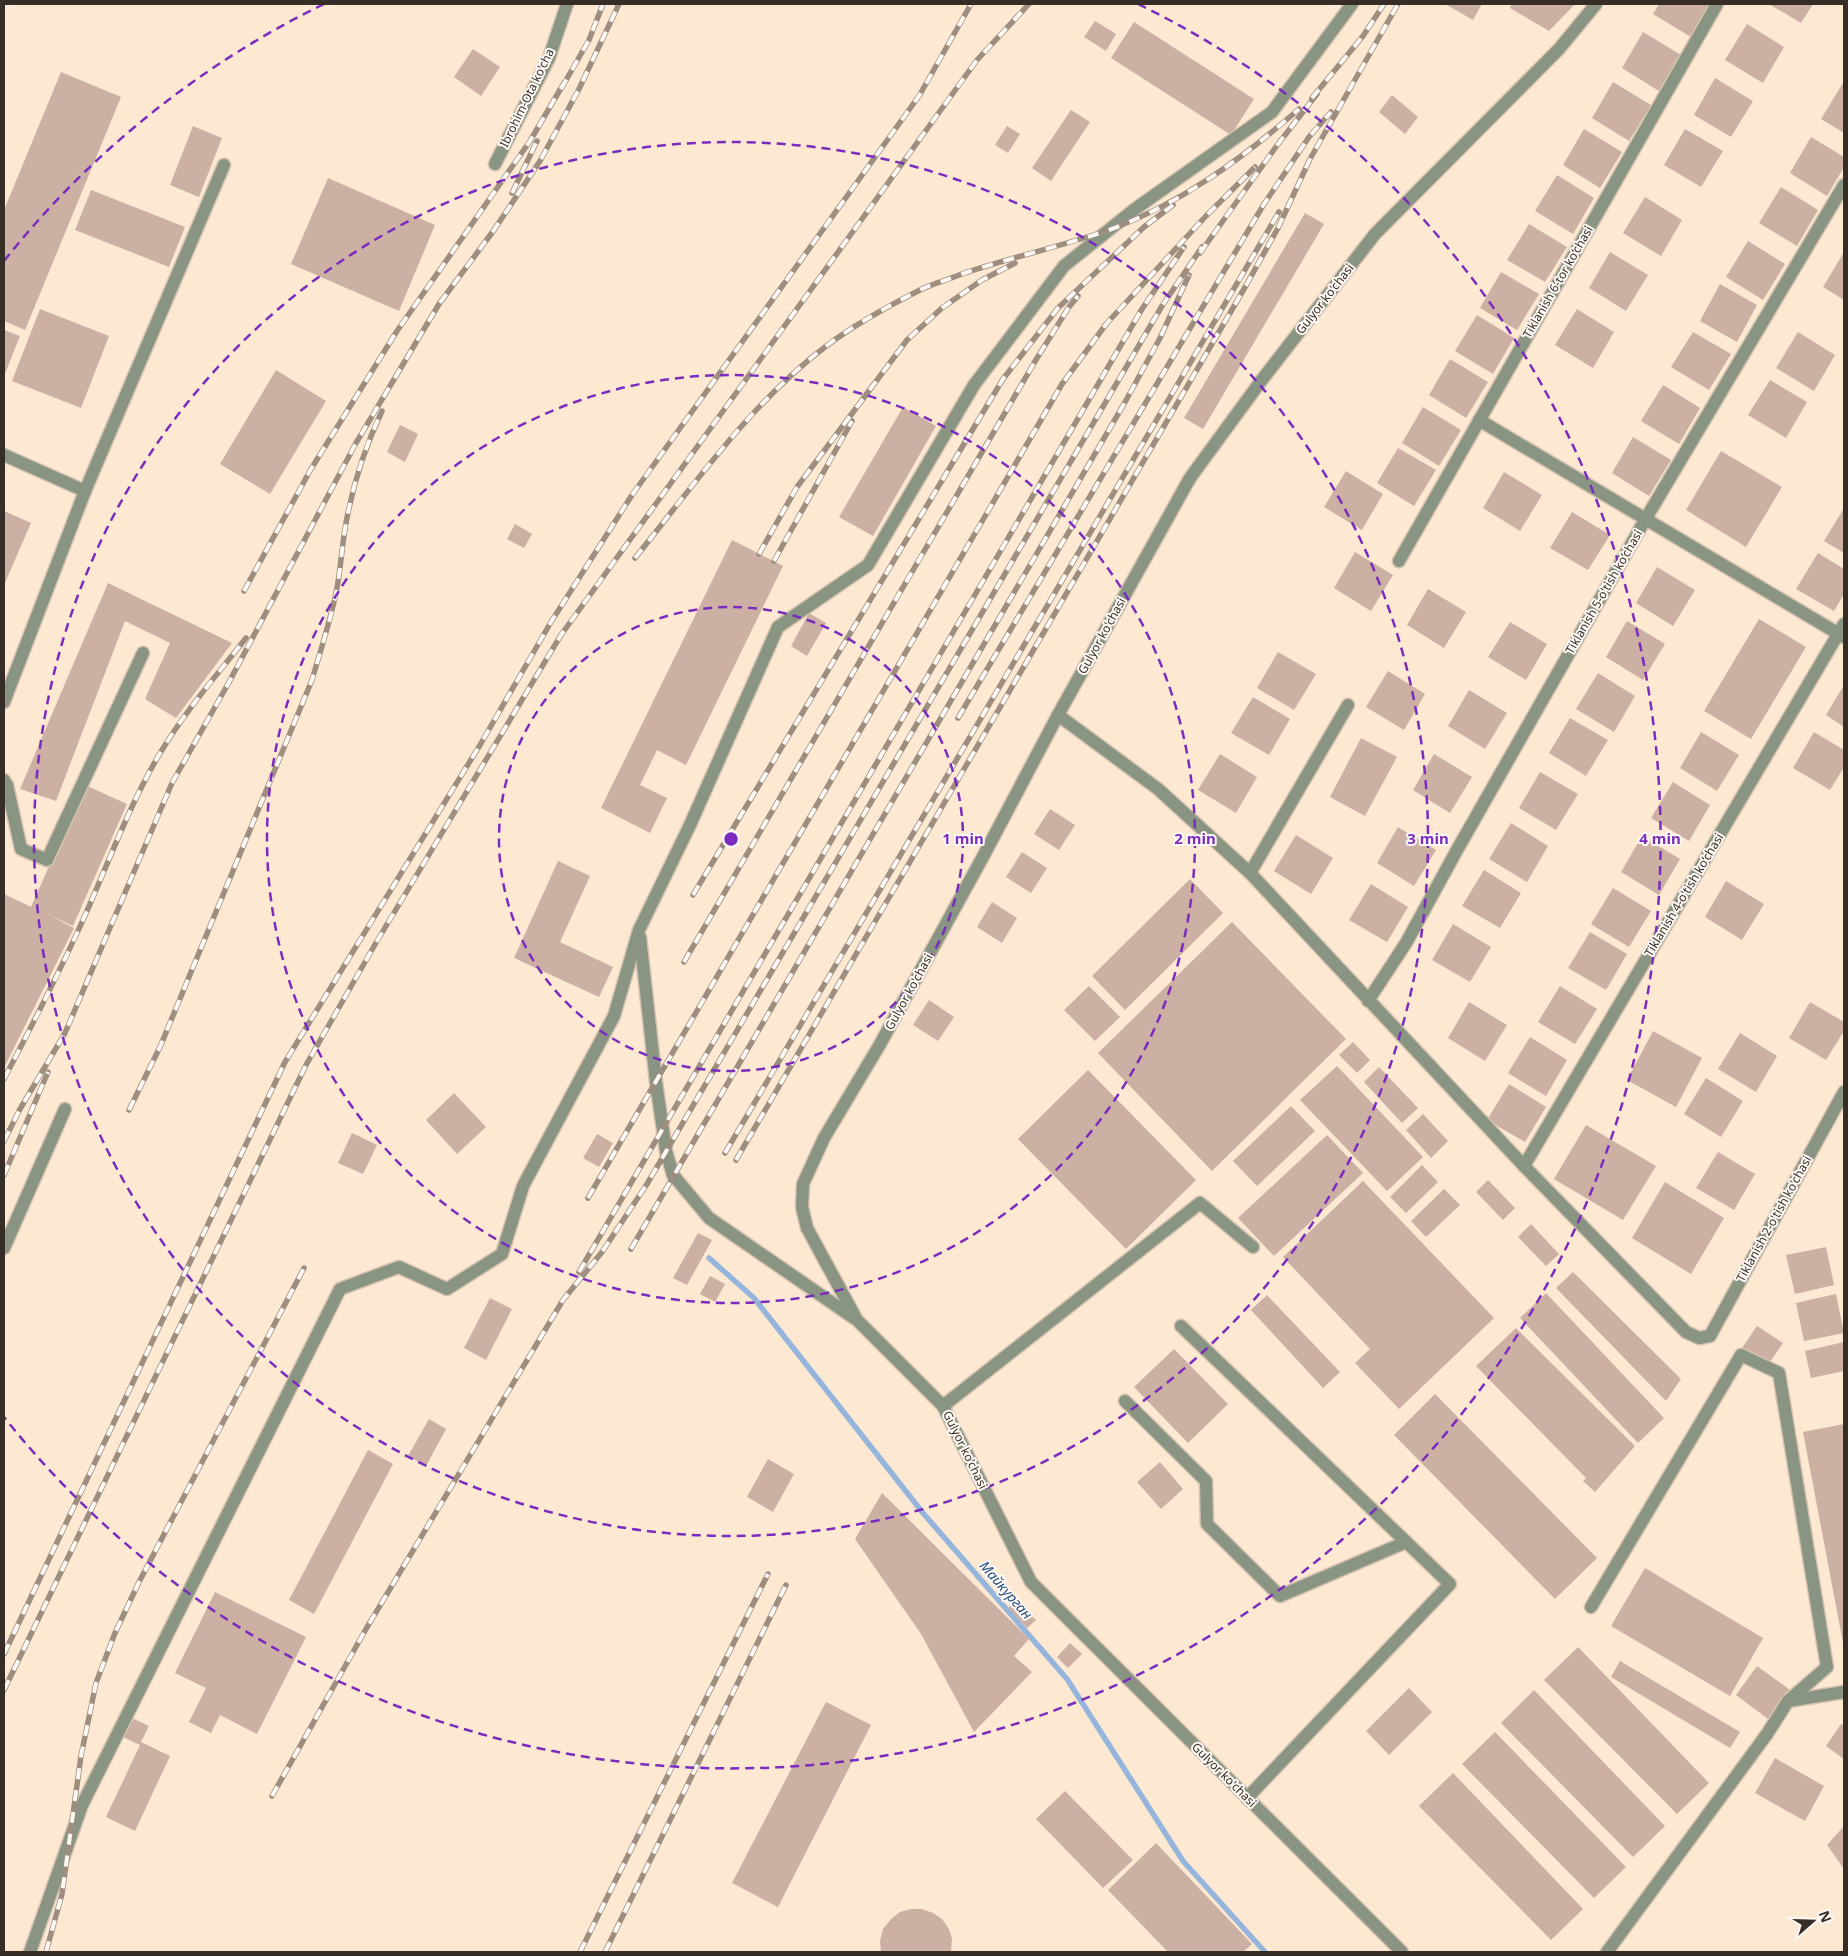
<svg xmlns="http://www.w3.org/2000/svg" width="1848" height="1956" font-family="'Noto Sans',sans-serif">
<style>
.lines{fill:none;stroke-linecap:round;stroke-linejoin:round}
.stream{stroke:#96b5dc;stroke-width:5.5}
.building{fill:#ccb0a4}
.minor-casing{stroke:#d5c3b0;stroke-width:15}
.minor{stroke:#899482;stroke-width:12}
.rail-casing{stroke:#9d8e7f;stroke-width:5.5}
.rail{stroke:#fdf8f4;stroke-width:4;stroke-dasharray:11;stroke-linecap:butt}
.ring{fill:none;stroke:#7b2cbf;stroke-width:2.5;stroke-dasharray:9 6}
.labels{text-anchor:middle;stroke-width:4;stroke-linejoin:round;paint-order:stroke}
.street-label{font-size:12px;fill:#362e26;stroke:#fdf8f4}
.water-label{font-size:14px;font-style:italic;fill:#244e81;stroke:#fdf8f4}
.centre{fill:#7b2cbf;stroke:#fdf8f4;stroke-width:2.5}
.ring-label{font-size:15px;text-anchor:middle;font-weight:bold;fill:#7b2cbf;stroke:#fdf8f4;stroke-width:4;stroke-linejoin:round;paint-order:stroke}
</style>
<rect width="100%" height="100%" fill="#fde8d2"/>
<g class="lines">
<!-- stream -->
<polyline class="stream" points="709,1258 754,1298 923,1513 1067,1679 1183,1861 1265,1952"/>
</g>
<!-- building -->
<g class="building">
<polygon points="1445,4 1482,4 1473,20"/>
<polygon points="1512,4 1575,4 1549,31 1510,8"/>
<polygon points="1659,4 1710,4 1691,37 1653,14"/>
<polygon points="1769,4 1813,4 1801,23"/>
<polygon points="1095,21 1116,34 1106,51 1084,37"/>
<polygon points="1134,22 1254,99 1231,135 1111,58"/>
<polygon points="1747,24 1784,47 1763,83 1725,60"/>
<polygon points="1643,32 1681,55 1659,91 1622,68"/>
<polygon points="473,49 500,67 481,96 454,77"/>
<polygon points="61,72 121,97 25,330 4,321 4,210"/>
<polygon points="1715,78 1753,101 1731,137 1694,115"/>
<polygon points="1613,82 1651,105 1629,141 1592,118"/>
<polygon points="1843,83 1844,84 1844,133 1821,119"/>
<polygon points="1392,95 1418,117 1405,134 1379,112"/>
<polygon points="1071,110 1090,122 1051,181 1032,168"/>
<polygon points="193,126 222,138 199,197 170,185"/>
<polygon points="1007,126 1020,134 1008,153 995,145"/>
<polygon points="1584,129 1622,152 1600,188 1563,165"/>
<polygon points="1685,129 1723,151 1701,187 1664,165"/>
<polygon points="1811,137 1844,157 1844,167 1827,196 1790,173"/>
<polygon points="1557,175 1594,198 1573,234 1535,211"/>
<polygon points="328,178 435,225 399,311 291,264"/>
<polygon points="1781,187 1818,210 1797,246 1759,223"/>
<polygon points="91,190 185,227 169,267 75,230"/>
<polygon points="1645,197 1682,220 1661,256 1623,233"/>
<polygon points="1305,213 1324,224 1203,429 1184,418"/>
<polygon points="1529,224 1567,247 1545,282 1507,260"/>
<polygon points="1748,241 1785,264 1763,300 1726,277"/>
<polygon points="1610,252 1648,275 1626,311 1589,288"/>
<polygon points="1844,252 1844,300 1823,287"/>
<polygon points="1501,272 1539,294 1517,330 1480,308"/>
<polygon points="1720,284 1757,305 1737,342 1700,321"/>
<polygon points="40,309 109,336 81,408 12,381"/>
<polygon points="1577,309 1614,332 1593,368 1555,345"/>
<polygon points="1477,315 1514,338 1493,374 1455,351"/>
<polygon points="4,330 20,336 4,376"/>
<polygon points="1693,332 1731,354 1709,390 1671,367"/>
<polygon points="1798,332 1835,355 1814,391 1776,368"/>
<polygon points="1450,359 1488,382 1466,418 1429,395"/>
<polygon points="276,370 326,401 270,494 220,464"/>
<polygon points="1770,380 1807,402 1786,438 1748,415"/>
<polygon points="1663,385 1700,408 1679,444 1641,421"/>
<polygon points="903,407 936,426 873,536 839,517"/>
<polygon points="1423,407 1461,430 1439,466 1402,443"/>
<polygon points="400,425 418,434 405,462 387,452"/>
<polygon points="1633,437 1671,460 1649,496 1612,473"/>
<polygon points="1398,448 1436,470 1414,506 1377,483"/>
<polygon points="1721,451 1782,487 1746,547 1686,510"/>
<polygon points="1346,471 1383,494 1362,530 1324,507"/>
<polygon points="1504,472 1542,495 1520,531 1483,508"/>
<polygon points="1844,508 1844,553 1824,541"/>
<polygon points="4,511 31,523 4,585"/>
<polygon points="1572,512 1610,535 1588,570 1550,548"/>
<polygon points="515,524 532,534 524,548 507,539"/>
<polygon points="732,540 783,566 686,765 657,750 640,785 667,798 650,833 601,808"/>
<polygon points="1355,552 1393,575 1371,611 1334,588"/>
<polygon points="1818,553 1844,569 1844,594 1834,611 1796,589"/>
<polygon points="1657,567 1695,590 1673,626 1636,603"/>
<polygon points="108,583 232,643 176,718 145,699 170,643 125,621 56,801 20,789"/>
<polygon points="1428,589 1466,612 1444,648 1407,625"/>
<polygon points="809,613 826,623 807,656 791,646"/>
<polygon points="1759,619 1806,647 1751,739 1704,711"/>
<polygon points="1627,621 1665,644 1643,680 1606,657"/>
<polygon points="1510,622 1547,644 1526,680 1488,657"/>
<polygon points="1278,652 1316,674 1294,710 1257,688"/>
<polygon points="1388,671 1425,694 1404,730 1366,707"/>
<polygon points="1598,673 1635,696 1614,732 1576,709"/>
<polygon points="1844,685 1844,727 1826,715"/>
<polygon points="1469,690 1507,713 1485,749 1448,726"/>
<polygon points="1253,697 1290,719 1269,755 1231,733"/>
<polygon points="1570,718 1608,740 1586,776 1549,753"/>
<polygon points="1701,732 1739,755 1717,791 1680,768"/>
<polygon points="1814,732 1844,750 1844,767 1830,790 1793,768"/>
<polygon points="1361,738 1397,757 1365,816 1330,797"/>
<polygon points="1220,754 1257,777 1236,813 1198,790"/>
<polygon points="1434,754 1472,777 1450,813 1413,790"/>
<polygon points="1540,772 1578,794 1556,830 1519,808"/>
<polygon points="1673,782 1710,805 1689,841 1651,818"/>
<polygon points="85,785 127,804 73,926 47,914 74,928 4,1068 4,894 31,907"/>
<polygon points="1050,809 1075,825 1059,850 1034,834"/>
<polygon points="1511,823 1548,846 1527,882 1489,859"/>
<polygon points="1398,827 1436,850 1414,886 1377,863"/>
<polygon points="1296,835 1333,858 1311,894 1274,871"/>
<polygon points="1642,836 1680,859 1659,895 1621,872"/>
<polygon points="1022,852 1047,868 1031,893 1006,877"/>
<polygon points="558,861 590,876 560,942 613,967 599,997 514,958"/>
<polygon points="1484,870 1521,893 1500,928 1462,906"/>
<polygon points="1190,879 1223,913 1125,1010 1092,976"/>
<polygon points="1726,881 1764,904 1742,940 1705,917"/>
<polygon points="1371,884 1408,907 1387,942 1349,920"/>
<polygon points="1613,888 1651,911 1629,947 1591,924"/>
<polygon points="992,902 1017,918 1002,943 977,927"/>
<polygon points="1232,922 1346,1039 1212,1171 1098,1053"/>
<polygon points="1453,924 1491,947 1470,982 1432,960"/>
<polygon points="1590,932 1627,954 1606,990 1568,968"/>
<polygon points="1089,986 1120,1017 1095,1041 1064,1010"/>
<polygon points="1560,986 1597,1009 1575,1044 1538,1022"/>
<polygon points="929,1000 954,1017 938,1041 913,1025"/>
<polygon points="1469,1002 1507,1025 1485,1061 1448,1038"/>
<polygon points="1810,1002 1844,1022 1844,1031 1826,1060 1789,1038"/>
<polygon points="1653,1031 1702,1058 1676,1107 1627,1080"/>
<polygon points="1740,1033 1777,1056 1756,1092 1718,1069"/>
<polygon points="1530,1037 1567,1060 1546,1096 1508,1073"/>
<polygon points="1353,1042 1370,1060 1357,1073 1339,1055"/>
<polygon points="1337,1066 1423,1157 1387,1191 1300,1100"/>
<polygon points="1379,1067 1418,1108 1402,1123 1364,1082"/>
<polygon points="1088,1070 1196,1180 1126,1249 1018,1139"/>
<polygon points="1706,1078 1743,1101 1721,1137 1684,1114"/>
<polygon points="1509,1084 1546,1107 1525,1142 1487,1120"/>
<polygon points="454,1093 486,1127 457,1154 426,1120"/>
<polygon points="1291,1106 1315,1131 1257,1186 1233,1161"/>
<polygon points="1423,1114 1448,1141 1431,1158 1406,1130"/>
<polygon points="1586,1125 1656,1166 1623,1220 1554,1179"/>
<polygon points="352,1133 377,1145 363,1174 338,1163"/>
<polygon points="597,1134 613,1143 599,1167 583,1158"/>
<polygon points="1327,1135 1363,1173 1274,1256 1238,1218"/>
<polygon points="1718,1152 1755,1174 1734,1210 1696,1188"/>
<polygon points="1422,1165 1438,1182 1406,1213 1390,1197"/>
<polygon points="1488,1180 1515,1208 1503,1220 1476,1192"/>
<polygon points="1363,1181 1494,1318 1399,1409 1355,1363 1370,1349 1283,1257"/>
<polygon points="1665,1182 1724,1218 1691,1274 1632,1238"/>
<polygon points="1444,1189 1460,1205 1426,1237 1411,1221"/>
<polygon points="1531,1224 1559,1254 1546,1266 1518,1237"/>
<polygon points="698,1233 712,1240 687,1285 673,1278"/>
<polygon points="1826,1247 1834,1285 1795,1294 1786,1255"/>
<polygon points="1573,1272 1681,1379 1666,1401 1556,1288"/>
<polygon points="710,1276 725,1284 715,1302 700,1294"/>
<polygon points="1546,1293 1664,1418 1638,1443 1520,1318"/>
<polygon points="1836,1294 1844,1333 1804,1341 1796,1303"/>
<polygon points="1267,1295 1340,1372 1323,1388 1251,1310"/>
<polygon points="490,1298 512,1309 486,1360 464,1348"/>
<polygon points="1757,1326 1783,1343 1768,1365 1742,1348"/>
<polygon points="1516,1328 1635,1446 1595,1492 1583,1481 1586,1478 1476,1366"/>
<polygon points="1844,1342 1844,1371 1811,1378 1805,1351"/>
<polygon points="1174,1349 1228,1404 1188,1443 1134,1387"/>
<polygon points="1435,1394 1597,1558 1555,1599 1394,1435"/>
<polygon points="429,1419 446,1429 426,1466 408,1456"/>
<polygon points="1844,1424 1844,1643 1843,1643 1803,1432"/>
<polygon points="368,1450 393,1464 314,1614 289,1600"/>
<polygon points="768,1459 794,1474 773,1512 747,1497"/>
<polygon points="1160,1462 1183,1489 1161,1509 1137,1482"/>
<polygon points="882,1493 1029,1639 1014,1656 1032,1672 974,1732 921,1634 855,1539"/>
<polygon points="1645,1568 1763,1638 1730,1696 1611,1626"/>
<polygon points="215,1592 306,1637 257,1734 220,1715 211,1733 189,1722 206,1688 175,1673"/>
<polygon points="1016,1600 1036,1620 1027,1628 1008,1608"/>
<polygon points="1070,1643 1082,1654 1068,1668 1057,1657"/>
<polygon points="1578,1647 1709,1783 1677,1814 1544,1680"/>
<polygon points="1620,1661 1740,1732 1730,1748 1611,1677"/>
<polygon points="1757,1666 1790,1690 1768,1719 1736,1695"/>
<polygon points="1409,1688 1432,1712 1389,1755 1366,1731"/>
<polygon points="1534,1690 1665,1826 1633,1857 1501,1723"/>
<polygon points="826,1702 871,1725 778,1907 732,1883"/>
<polygon points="132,1718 149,1726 141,1742 170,1756 135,1831 106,1817 140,1745 123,1737"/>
<polygon points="1841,1724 1844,1726 1844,1759 1826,1746"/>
<polygon points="1495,1732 1626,1867 1594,1898 1462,1764"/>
<polygon points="1775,1758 1824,1786 1805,1821 1755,1793"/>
<polygon points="1453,1773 1583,1909 1551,1940 1419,1806"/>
<polygon points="1065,1791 1133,1860 1103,1888 1036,1819"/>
<polygon points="1844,1826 1844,1869 1827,1845"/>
<polygon points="1156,1843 1252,1944 1243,1952 1168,1952 1108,1890"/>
<polygon points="911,1909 922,1909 933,1913 942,1919 949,1929 952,1939 951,1952 881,1952 880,1941 883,1929 891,1919 900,1912"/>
</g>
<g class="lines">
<defs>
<g id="minor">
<polyline points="495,164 549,58 567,4"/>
<polyline points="1479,420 1844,637"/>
<polyline points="4,455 85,491"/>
<polyline points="1399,561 1717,4"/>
<polyline points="4,702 85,491 224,165"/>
<polyline points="1058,715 1158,789 1250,873 1524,1166 1686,1332 1699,1338 1710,1336 1844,1092"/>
<polyline points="4,780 7,785 21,849 47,860 143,653"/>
<polyline points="1250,873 1348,705"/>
<polyline points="640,937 656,1082 666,1151 673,1175 709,1218 854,1318"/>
<polyline points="1368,1001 1406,943 1457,850 1645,520 1844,185"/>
<polyline points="1524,1166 1844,624"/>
<polyline points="4,1248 65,1109"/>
<polyline points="1181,1326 1450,1584 1247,1798"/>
<polyline points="1125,1401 1206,1481 1207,1524 1280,1596 1406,1542"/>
<polyline points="943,1406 1200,1203 1253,1247"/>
<polyline points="1591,1607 1741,1355 1779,1373 1827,1667 1788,1701 1767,1734 1607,1952"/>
<polyline points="1788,1701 1844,1692"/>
<polyline points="30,1952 82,1805 340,1289 399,1267 447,1289 502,1254 523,1186 614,1016 639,930 690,825 778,627 868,565 974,385 1064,266 1135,209 1272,112 1352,4"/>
<polyline points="1402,1952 1031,1582 943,1406 857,1320 807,1228 802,1207 803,1184 824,1138 879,1046 985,853 1058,715 1190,478 1261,381 1375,234 1559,49 1596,4"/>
</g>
</defs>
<!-- minor casing -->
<use href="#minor" class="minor-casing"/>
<!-- minor -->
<use href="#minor" class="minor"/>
<defs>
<g id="rail">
<polyline points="561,89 589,40 603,4"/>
<polyline points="1312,98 1363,36 1384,4"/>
<polyline points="512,193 537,141"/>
<polyline points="1200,253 1278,144 1317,94"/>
<polyline points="759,554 797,487 907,340 942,308 982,280 1015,263"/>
<path d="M 635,558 C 694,485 750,404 825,347 C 855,324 890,305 924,288 C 935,283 947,280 959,275 C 1008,258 1059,247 1109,230 C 1180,204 1242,159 1299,109"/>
<polyline points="774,561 852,421"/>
<polyline points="244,591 311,469 397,331 530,141 564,83"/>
<polyline points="958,718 1264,204 1309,137 1331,112"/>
<polyline points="693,895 1003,379 1058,308 1144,227 1173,205"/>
<polyline points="684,962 1037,358 1069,307 1078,296"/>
<path d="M 4,1079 C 31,1027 58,976 82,922 C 108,865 129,804 162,750 C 186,710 217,675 246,638"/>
<path d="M 129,1110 L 160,1047 L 312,680 C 321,649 331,619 337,588 C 341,566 342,545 346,523 C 353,484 365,447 382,411"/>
<polyline points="4,1141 20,1109 65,1033 172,783 228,684 356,443 439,304 494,230 540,161 579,89 619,4"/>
<polyline points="725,1153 1279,212"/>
<polyline points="736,1160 1244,289 1278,228 1310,159 1398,4"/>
<polyline points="4,1175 48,1072"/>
<polyline points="588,1198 1062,384 1107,323 1206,216 1255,167"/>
<polyline points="631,1249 1124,404 1160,338 1189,275"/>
<polyline points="579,1272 1142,309 1184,247"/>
<polyline points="4,1654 285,1062 480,745 551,622 632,495 919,96 971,4"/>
<polyline points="4,1690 306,1065 377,941 561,635 977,60 1029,4"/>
<polyline points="272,1796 366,1629 563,1300 602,1252 647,1184 1162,306 1202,247"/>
<polyline points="46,1952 62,1894 81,1756 96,1683 115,1633 139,1582 304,1268"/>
<polyline points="580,1952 768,1574"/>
<polyline points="605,1952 786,1585"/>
</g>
</defs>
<!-- rail casing -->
<use href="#rail" class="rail-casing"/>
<!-- rail -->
<use href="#rail" class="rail"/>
</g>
<!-- distance rings -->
<g class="ring">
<circle cx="731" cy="839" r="232"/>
<circle cx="731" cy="839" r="464"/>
<circle cx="731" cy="839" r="697"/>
<path d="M4 261A929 929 0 0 1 324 4M1138 4A929 929 0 1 1 4 1417"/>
</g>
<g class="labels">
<!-- street labels -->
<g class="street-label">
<text transform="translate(527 98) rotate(-64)" y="4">Ibrohim-Ota ko'cha</text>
<text transform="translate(1558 282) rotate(-60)" y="4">Tiklanish 6-tor ko‘chasi</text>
<text transform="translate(1325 299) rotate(-52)" y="4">Gulyor ko'chasi</text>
<text transform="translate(1604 592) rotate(-60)" y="4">Tiklanish 5-o'tish ko‘chasi</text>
<text transform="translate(1102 636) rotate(-61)" y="4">Gulyor ko'chasi</text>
<text transform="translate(1684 895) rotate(-59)" y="4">Tiklanish 4-o'tish ko‘chasi</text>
<text transform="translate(909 992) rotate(-61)" y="4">Gulyor ko'chasi</text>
<text transform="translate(1774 1219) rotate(-61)" y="4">Tiklanish 2-o'tish ko'chasi</text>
<text transform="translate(965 1450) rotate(64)" y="4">Gulyor ko'chasi</text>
<text transform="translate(1224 1775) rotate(45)" y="4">Gulyor ko'chasi</text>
</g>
<!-- water labels -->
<g class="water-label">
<text transform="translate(1006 1590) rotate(49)" y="5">Майкурган</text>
</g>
</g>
<circle cx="731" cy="839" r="8" class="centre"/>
<g class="ring-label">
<text x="963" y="844">1 min</text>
<text x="1195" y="844">2 min</text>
<text x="1428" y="844">3 min</text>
<text x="1660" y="844">4 min</text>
</g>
<!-- border -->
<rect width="1848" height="1956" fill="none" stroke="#362e26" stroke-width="10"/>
<!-- north arrow -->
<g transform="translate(1813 1921) rotate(70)" stroke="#fdf8f4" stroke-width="4" paint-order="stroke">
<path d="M0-4L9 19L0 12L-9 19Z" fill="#362e26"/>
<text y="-8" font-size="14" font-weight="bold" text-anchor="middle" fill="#362e26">N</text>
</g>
</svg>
